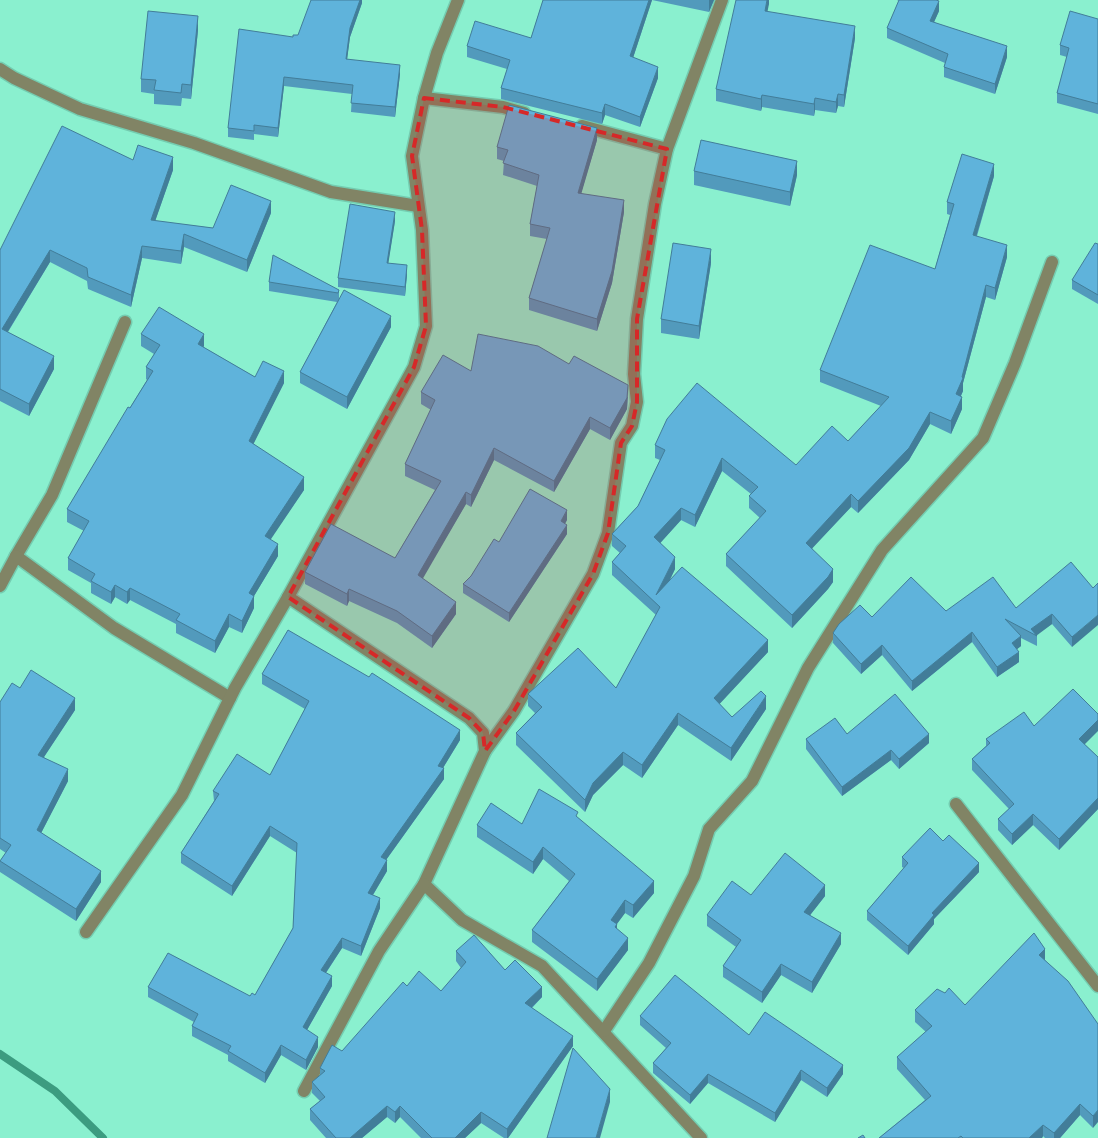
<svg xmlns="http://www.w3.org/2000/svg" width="1098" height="1138" font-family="'IBM Plex Sans',sans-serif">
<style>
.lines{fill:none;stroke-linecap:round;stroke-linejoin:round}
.stream{stroke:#3c9c80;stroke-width:8}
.street-casing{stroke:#74ccb0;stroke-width:15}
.street{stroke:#818465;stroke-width:12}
.wall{fill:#529abc}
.shaded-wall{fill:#427d99}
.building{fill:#5fb3db;stroke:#427d99}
.marked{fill:#d62828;fill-opacity:0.2;stroke:#d62828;stroke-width:4;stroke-dasharray:10 6;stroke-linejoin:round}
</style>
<rect width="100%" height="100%" fill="#8af0cf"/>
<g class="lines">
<!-- stream -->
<polyline class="stream" points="0,1054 55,1091 103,1138"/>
<defs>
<g id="street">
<polyline points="458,0 437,53 424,98 412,156 422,230 426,326 414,367 288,597 469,718 483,733 485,751 424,884 462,920 542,966 701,1138"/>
<polyline points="0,69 14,78 80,109 194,143 331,192 418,206"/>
<polyline points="424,98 503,107 524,113"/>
<polyline points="582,126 667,149"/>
<polyline points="125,322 52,495 16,556 114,628 230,698"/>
<polyline points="0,586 16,556"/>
<polyline points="485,751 514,711 593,574 608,533 621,443 632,426 637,402 634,374 637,319 655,204 667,149 722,0"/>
<polyline points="956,804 1098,986"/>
<polyline points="86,932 182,795 235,688 288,597"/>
<polyline points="604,1031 649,963 694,876 709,829 752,781 808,668 882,550 983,438 1015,363 1052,262"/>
<polyline points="304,1091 379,951 424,884"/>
</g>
</defs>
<!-- street casing -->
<use href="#street" class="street-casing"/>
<!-- street -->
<use href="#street" class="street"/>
</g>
<!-- wall -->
<g class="wall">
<polygon points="362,0 362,3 350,37 347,59 400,74 395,117 351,112 352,94 284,86 278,137 254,134 254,140 228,137 228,128 293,37 298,35"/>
<polygon points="543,0 714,0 709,12 652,0 633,58 658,78 640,127 605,115 602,124 501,99 501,88 507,69 467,57 467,46 531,38"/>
<polygon points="769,0 767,12 855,38 844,107 838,106 836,113 815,110 814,116 762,107 761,111 716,101 716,89"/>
<polygon points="897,0 936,0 939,11 934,22 1007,57 995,94 944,77 944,67 945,63 887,38 887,28 899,1"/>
<polygon points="1098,19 1098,114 1057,103 1057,93 1067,57 1060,55 1060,45"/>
<polygon points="198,30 191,99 182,98 181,106 154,104 154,94 141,92 141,79"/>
<polygon points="597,140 581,193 624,212 612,283 597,331 529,310 529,298 547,239 530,236 530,224 537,186 503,175 504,161 497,159 497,147"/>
<polygon points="133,160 173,170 155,221 213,228 271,213 247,272 184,247 181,264 142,258 131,307 88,289 87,281 50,262 8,332 54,369 29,416 0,401 0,250"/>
<polygon points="694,171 797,175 790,206 694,185"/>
<polygon points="994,176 977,236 1007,257 995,300 986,297 963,383 963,391 961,396 962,409 951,434 930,424 909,460 858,513 851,507 812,548 833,582 828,589 792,628 726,566 726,554 760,518 749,508 749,496 751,494 722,471 695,527 681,520 660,543 675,569 669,582 768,652 719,704 732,717 766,709 731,761 678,725 642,778 623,765 593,795 585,812 516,745 516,733 535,713 528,706 528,694 616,688 656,615 612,575 612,562 620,553 612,546 612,534 638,506 660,460 655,458 655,445 796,465 848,441 881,406 820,382 820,370 935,269 950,215 947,214 947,202"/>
<polygon points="395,221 388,263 407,274 405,296 338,287 338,278"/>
<polygon points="1098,244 1098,304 1072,289 1072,280"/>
<polygon points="711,263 699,339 661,333 661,319"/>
<polygon points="269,282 339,290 339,300 391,327 347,409 300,383 300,372 337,302 269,291"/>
<polygon points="141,334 204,346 203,347 255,377 284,383 253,444 304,490 270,539 278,556 254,596 254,608 242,633 229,627 215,653 176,633 176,624 130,600 127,604 115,597 111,604 91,593 91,583 68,570 68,558 84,531 67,522 67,509 147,380 146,379 146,367 154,354 141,346"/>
<polygon points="471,371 628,397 627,409 610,440 590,429 554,492 494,460 471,507 466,504 422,578 456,614 432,648 397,623 349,601 347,606 305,584 305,572 395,558 435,490 405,476 405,464 431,410 421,404 421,392"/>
<polygon points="567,520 565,524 567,534 509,622 463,593 463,584 471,576 499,542"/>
<polygon points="1093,588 1072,647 1052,624 1036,635 1037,636 1037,646 1021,638 1021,646 1017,649 1019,662 997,677 972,642 912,691 882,655 861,674 833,643 833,633 872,617 946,611 1016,608"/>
<polygon points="262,674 460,740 443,768 444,779 386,860 387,871 373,895 380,908 361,956 342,948 326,973 332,986 307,1030 318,1047 306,1070 281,1055 265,1083 228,1061 228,1055 192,1036 192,1026 194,1022 148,997 148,987 250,996 255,995 293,928 297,853 270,836 232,896 181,863 181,853 214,801 213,791 270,775 305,709 262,684"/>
<polygon points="20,688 75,710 44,757 68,781 41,833 101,882 76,921 0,872 0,861 6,853 0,849 0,702"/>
<polygon points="1034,726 1084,744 1098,757 1098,809 1059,850 1033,825 1012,845 998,830 998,819 1009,809 972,770 972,759 986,746 986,739"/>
<polygon points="847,734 929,743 899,769 891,760 842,796 806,749 806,739"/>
<polygon points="578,818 654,893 633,918 625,913 617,924 617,929 628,950 597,991 532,942 532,930 569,881 543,859 533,874 477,837 477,825 522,824"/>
<polygon points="943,841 979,872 934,919 934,924 908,955 867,920 867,911 904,868 902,867 902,857"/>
<polygon points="751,895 825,896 810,915 841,944 812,993 781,975 762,1003 723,977 723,966 736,947 707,926 707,915"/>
<polygon points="456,951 505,970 542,997 532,1008 573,1046 508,1138 504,1138 481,1123 465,1138 421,1138 400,1117 395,1123 387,1117 362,1138 326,1138 310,1120 310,1109 320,1101 312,1093 312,1082 320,1076 320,1068 342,1051 407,986 441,991 461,968 456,961"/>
<polygon points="1045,960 1098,1024 1093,1128 1080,1115 1060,1138 1045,1138 1043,1136 1042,1138 879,1138 925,1100 897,1069 897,1057 926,1032 915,1022 915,1010 965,1005"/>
<polygon points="640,1016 749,1035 843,1074 827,1097 801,1080 775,1122 708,1083 690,1104 653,1073 653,1063 666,1048 640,1025"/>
</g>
<!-- shaded-wall -->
<g class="shaded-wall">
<polygon points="360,0 362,0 362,3 350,37 346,68 346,59 350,28"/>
<polygon points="649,0 652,0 630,67 630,56"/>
<polygon points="709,0 714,0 709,12"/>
<polygon points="767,0 769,0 769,4 765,23 765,11"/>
<polygon points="939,1 939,11 930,31 930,21"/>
<polygon points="198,16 198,30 191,99 191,85"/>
<polygon points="855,26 855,38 844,107 844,95"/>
<polygon points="1007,46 1007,57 995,94 995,84"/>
<polygon points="400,65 400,74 395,117 395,107"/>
<polygon points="658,67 658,78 640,127 640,117"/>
<polygon points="284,77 284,86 278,137 278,128"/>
<polygon points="838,94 838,106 836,113 836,102"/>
<polygon points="762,95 762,107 761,111 761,99"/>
<polygon points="815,98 815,110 814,116 814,104"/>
<polygon points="605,104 605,115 602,124 602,113"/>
<polygon points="597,128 597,140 578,205 578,193"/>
<polygon points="173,157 173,170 151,233 151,220"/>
<polygon points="797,161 797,175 790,206 790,192"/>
<polygon points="994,164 994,176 973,247 973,235"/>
<polygon points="624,200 624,212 612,283 597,331 597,319"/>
<polygon points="271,201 271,213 247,272 247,260"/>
<polygon points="395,212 395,221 387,272 387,263"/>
<polygon points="184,234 184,247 181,264 181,251"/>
<polygon points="1007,245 1007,257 995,300 995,288"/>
<polygon points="142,246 142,258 131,307 131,295"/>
<polygon points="711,249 711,263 699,339 699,326"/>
<polygon points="50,250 50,262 2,341 2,329"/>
<polygon points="407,265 407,274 405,296 405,287"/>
<polygon points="986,285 986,297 963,383 963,391 956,406 956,394 962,377"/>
<polygon points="391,316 391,327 347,409 347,397"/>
<polygon points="204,334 204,346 198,356 198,344"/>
<polygon points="54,356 54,369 29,416 29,404"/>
<polygon points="284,371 284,383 249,453 249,441"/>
<polygon points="628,385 627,409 610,440 610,428"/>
<polygon points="962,397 962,409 951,434 951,421"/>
<polygon points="930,412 930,424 909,460 858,513 858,501"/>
<polygon points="590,417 590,429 554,492 554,481"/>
<polygon points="494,448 494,460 471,507 471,495"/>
<polygon points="722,458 722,471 695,527 695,515"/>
<polygon points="304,477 304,490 265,548 265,536"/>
<polygon points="466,492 466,504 418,587 418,575"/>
<polygon points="851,494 851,507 806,555 806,543"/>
<polygon points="681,508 681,520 654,550 654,537"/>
<polygon points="567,510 567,520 561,530 561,521"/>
<polygon points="567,525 567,534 509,622 509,613"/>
<polygon points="278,544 278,556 254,596 254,608 242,633 242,621 249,593"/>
<polygon points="675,557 675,569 658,604 656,595"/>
<polygon points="833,569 833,582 828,589 792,628 792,615"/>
<polygon points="115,585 115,597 111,604 111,592"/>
<polygon points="130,588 130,600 127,604 127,592"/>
<polygon points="349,589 349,601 347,606 347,594"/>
<polygon points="456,602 456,614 432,648 432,636"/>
<polygon points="229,614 229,627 215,653 215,641"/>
<polygon points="1052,614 1052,624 1036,636 1031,629"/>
<polygon points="1098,615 1098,625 1072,647 1072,637"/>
<polygon points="972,632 972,642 912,691 912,681"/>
<polygon points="1021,636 1021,646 1012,653 1012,643"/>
<polygon points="768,640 768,652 714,710 714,698"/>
<polygon points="882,645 882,655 861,674 861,664"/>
<polygon points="1019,652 1019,662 997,677 997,667"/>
<polygon points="766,696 766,709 731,761 731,748"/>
<polygon points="75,698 75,710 38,766 38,755"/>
<polygon points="678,713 678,725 642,778 642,765"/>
<polygon points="1098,720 1098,731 1079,750 1079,739"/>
<polygon points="460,730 460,740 438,776 438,766"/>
<polygon points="929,734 929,743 899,769 899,759"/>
<polygon points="891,750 891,760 842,796 842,787"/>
<polygon points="623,752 623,765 593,795 585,812 585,800 593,783"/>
<polygon points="444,768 444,779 381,867 381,857"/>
<polygon points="68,769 68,781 37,841 37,830"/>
<polygon points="1098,798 1098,809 1059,850 1059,839"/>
<polygon points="1033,814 1033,825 1012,845 1012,834"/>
<polygon points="270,826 270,836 232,896 232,886"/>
<polygon points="543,847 543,859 533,874 533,862"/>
<polygon points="387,860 387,871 368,903 368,893"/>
<polygon points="979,863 979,872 934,919 934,924 908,955 908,946 932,913"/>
<polygon points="101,871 101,882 76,921 76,909"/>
<polygon points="654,881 654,893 633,918 633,905"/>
<polygon points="825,885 825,896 804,923 804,912"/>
<polygon points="380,898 380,908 361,956 361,946"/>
<polygon points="625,900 625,913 616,925 617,924 617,936 611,920"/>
<polygon points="841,933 841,944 812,993 812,982"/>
<polygon points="342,938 342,948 321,980 321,970"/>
<polygon points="628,938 628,950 597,991 597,979"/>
<polygon points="1045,949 1045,961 1039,955"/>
<polygon points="781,964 781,975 762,1003 762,992"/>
<polygon points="332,976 332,986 303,1037 303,1027"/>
<polygon points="542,987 542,997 525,1014 525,1003"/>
<polygon points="573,1036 573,1046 508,1138 507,1138 507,1129"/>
<polygon points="318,1037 318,1047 306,1070 306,1060"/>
<polygon points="281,1045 281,1055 265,1083 265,1073"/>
<polygon points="843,1065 843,1074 827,1097 827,1088"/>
<polygon points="801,1070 801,1080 775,1122 775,1113"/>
<polygon points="708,1074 708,1083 690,1104 690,1095"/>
<polygon points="610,1089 610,1102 600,1138 596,1138"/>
<polygon points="1080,1104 1080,1115 1060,1138 1054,1138 1054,1133"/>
<polygon points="387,1106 387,1117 362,1138 350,1138"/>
<polygon points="400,1106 400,1117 395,1123 395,1112"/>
<polygon points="1098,1110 1098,1122 1093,1128 1093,1116"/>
<polygon points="481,1112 481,1123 465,1138 455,1138"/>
<polygon points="1043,1125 1043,1136 1042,1138 1029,1138"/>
</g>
<!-- building -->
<g class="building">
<polygon points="311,0 360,0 350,28 346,59 400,65 395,107 351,103 353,85 284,77 278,128 254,125 254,131 228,128 239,29 293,37 293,35 298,35"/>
<polygon points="543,0 649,0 630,56 658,67 640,117 605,104 602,113 501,88 510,60 467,46 475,21 531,38"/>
<polygon points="736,0 767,0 765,11 855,26 844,95 838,94 836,102 815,98 814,104 762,95 761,99 716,89"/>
<polygon points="899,0 936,0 939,1 930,21 1007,46 995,84 944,67 948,54 887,28"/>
<polygon points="148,11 198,16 191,85 182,84 181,93 154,90 156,80 141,79"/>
<polygon points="1070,11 1098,19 1098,104 1057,93 1069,48 1060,45"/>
<polygon points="509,105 597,128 578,193 624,200 612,271 597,319 529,298 550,228 530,224 539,175 503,163 508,150 497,147"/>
<polygon points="62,126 133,160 138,145 173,157 151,220 213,228 231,185 271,201 247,260 184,234 181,251 142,246 131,295 88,277 87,268 50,250 2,329 54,356 29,404 0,389 0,250"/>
<polygon points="701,140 797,161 790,192 694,171"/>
<polygon points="962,154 994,164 973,235 1007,245 995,288 986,285 962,377 963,378 956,394 962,397 951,421 930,412 909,448 858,501 851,494 806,543 833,569 828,577 792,615 726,554 766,511 749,496 758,487 722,458 695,515 681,508 654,537 675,557 656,595 682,567 768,640 714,698 732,717 761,691 766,696 731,748 678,713 642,765 623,752 593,783 585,800 516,733 542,707 528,694 578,648 616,688 660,607 612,562 626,546 612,534 638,506 665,450 655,445 667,419 697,383 796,465 832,426 848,441 889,397 820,370 870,245 935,269 954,204 947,202"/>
<polygon points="350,204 395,212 387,263 407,265 405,287 338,278"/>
<polygon points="673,243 711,249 699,326 661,319"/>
<polygon points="1095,243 1098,244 1098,295 1072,280"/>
<polygon points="273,255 339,290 338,293 269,282"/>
<polygon points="344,290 391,316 347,397 300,372"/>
<polygon points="159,307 204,334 198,344 255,377 263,361 284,371 249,441 304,477 265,536 278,544 249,593 254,596 242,621 229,614 215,641 176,620 180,614 130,588 127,592 115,585 111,592 91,581 95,574 68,558 89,521 67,509 128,407 130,408 153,371 146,367 160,345 141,334"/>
<polygon points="478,334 538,346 569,364 574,356 628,385 627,398 610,428 590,417 554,481 494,448 471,495 466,492 418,575 456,602 432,636 397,611 349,589 347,594 305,572 331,524 395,558 441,481 405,464 435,400 421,392 443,355 471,371"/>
<polygon points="530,489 567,510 561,521 567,525 509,613 463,584 471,576 494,539 499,542"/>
<polygon points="1071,562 1093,588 1098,583 1098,615 1072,637 1052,614 1031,629 1037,636 1005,619 1021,636 1012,643 1019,652 997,667 972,632 912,681 882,645 861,664 833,633 839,624 860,605 872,617 911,577 946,611 993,577 1016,608"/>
<polygon points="288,630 369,677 372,673 460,730 438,766 444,768 381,857 387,860 368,893 380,898 361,946 342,938 321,970 332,976 303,1027 318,1037 306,1060 281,1045 265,1073 228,1051 231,1046 192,1026 198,1014 148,987 168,953 250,996 252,993 255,995 293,928 297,843 270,826 232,886 181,853 219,794 213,791 237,754 270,775 309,701 262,674"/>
<polygon points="31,670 75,698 38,755 68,769 37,830 101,871 76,909 0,861 11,845 0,838 0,702 12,683 20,688"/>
<polygon points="1073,689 1098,714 1098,720 1079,739 1098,757 1098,798 1059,839 1033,814 1012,834 998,819 1014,804 972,759 990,743 986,739 1024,712 1034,726"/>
<polygon points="895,694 929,734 899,759 891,750 842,787 806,739 835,718 847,734"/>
<polygon points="539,789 578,812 576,816 654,881 633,905 625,900 611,920 617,924 615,927 628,938 597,979 532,930 575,874 543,847 533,862 477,825 491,803 522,824"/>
<polygon points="930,828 943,841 949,835 979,863 932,913 934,915 908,946 867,911 908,863 902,857"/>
<polygon points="785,853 825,885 804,912 841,933 812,982 781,964 762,992 723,966 741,940 707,915 732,881 751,895"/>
<polygon points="1034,933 1045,949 1039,955 1068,981 1098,1024 1098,1110 1093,1116 1080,1104 1054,1133 1043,1125 1029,1138 963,1138 961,1136 958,1138 879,1138 931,1096 897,1057 932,1026 915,1010 937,989 945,993 949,988 965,1005"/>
<polygon points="474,935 505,970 515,960 542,987 525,1003 573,1036 507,1129 481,1112 455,1138 432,1138 400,1106 395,1112 387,1106 350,1138 336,1138 310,1109 325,1097 312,1082 325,1071 320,1068 332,1045 342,1051 403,982 407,986 419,971 441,991 466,962 456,951"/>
<polygon points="675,975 749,1035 765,1012 843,1065 827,1088 801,1070 775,1113 708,1074 690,1095 653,1063 671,1043 640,1016"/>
<polygon points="573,1048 610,1089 596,1138 547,1138"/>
<polygon points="863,1135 865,1138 858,1138"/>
</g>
<!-- marked area -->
<path class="marked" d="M 424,98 L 503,107 L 667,149 L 637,319 L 637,402 L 632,426 L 621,443 L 608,533 L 593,574 L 514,711 L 485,751 L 483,733 L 469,718 L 288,597 L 414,367 L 426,326 L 422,230 L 412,156 Z"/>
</svg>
